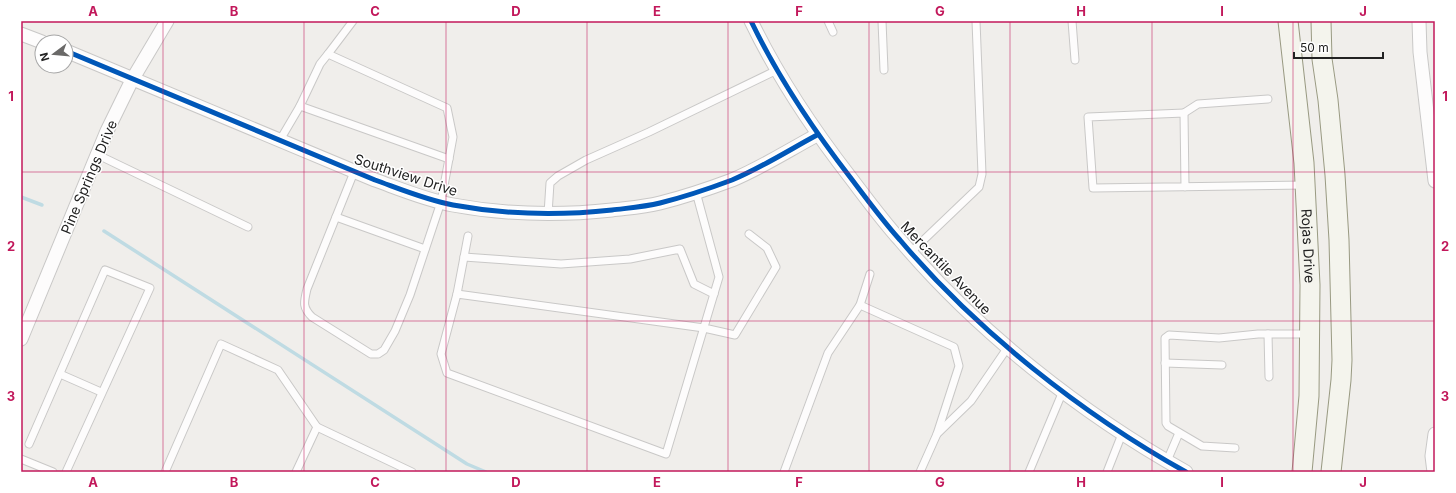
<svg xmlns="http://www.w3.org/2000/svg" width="1456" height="493" font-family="Inter,sans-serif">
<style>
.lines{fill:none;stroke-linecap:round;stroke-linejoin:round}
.stream{stroke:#bfdbe3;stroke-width:3.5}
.lane-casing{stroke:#c9c8c7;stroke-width:9}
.street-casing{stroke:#c9c8c7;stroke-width:15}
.secondary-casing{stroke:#999a82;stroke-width:21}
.lane{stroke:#fdfcfc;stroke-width:7}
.street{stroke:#fdfcfc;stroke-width:13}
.secondary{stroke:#f4f4ed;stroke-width:19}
.cycleway-casing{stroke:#fff;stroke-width:8}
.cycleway{stroke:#0057b8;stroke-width:5}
.grid{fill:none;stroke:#c2185b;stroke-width:1;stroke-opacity:0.55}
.labels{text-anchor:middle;stroke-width:3;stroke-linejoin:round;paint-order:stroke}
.street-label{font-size:14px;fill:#222;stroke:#fff}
.neatline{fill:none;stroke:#c2185b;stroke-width:1.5}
.grid-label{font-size:13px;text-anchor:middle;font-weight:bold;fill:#c2185b}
</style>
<rect width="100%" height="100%" fill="#f0eeeb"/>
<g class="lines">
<!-- stream -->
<g class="stream">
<polyline points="21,197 42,205"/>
<polyline points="104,231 467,464 486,472"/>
</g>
<defs>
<g id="lane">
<polyline points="828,21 833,32"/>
<polyline points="882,21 884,70"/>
<polyline points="1072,21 1075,60"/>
<polyline points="328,54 353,21"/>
<polyline points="300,106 449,159"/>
<polyline points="1184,113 1198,104 1268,99"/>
<path d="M 280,140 L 300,106 L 320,64 L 328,54 L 447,108 L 453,137 L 441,202 L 410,295 L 395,331 L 384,350 L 378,354 L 371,354 L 312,317 C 302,307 304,302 307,289 L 354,172"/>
<polyline points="98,155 248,227"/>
<polyline points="1185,187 1184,113 1088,117 1093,188 1305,185"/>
<polyline points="696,192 719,277 666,454 447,373 441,354 457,294 704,328 735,335 776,267 767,248 749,234"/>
<polyline points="548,214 550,183 558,176 586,160 649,132 777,70"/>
<polyline points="336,217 425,249"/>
<polyline points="911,252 979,187 982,174 976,21"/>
<polyline points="464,257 561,264 630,259 680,249 694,284 714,294"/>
<polyline points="457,294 468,236"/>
<polyline points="860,305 870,274"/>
<polyline points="1165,363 1222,365"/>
<polyline points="60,374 101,392"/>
<polyline points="1269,377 1268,334 1308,334"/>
<polyline points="29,444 105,270 150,288 66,472"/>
<polyline points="1235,448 1202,446 1168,426 1166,423 1165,338 1169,335 1219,338 1258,334 1268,334"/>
<polyline points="21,459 53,472"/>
<polyline points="1167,461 1179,433"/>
<polyline points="165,472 221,344 278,370 317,427"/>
<polyline points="296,472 317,427 412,472"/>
<polyline points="784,472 828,353 860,305 954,347 959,366 937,434"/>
<polyline points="920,472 937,434 971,401 1008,347"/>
<polyline points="1029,472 1063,391"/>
<polyline points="1107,472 1122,434"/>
</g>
<g id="street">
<path d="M 751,21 C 778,77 812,128 850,177 C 866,198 882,220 900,240 C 977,331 1082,414 1186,472"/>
<polyline points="1419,21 1420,52 1435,181"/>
<polyline points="21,34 42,42"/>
<path d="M 66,51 L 375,180 C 400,189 426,200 453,205 C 507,215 557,216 612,210 C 628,208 644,207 660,203 C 684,197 708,189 732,180 C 761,168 789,150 817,135"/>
<polyline points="21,339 107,131 132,80 167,21"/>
<polyline points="1434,472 1432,456 1435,434"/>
</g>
<g id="secondary">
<path id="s1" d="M 1288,21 L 1304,163 L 1310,285 L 1309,396 L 1302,472"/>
<polyline points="1321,21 1322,59 1328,100 1335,175 1339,240 1342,360 1341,380 1331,472"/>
</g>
</defs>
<!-- lane casing -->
<use href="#lane" class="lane-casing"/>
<!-- street casing -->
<use href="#street" class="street-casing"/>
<!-- secondary casing -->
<use href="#secondary" class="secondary-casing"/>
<!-- lane -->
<use href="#lane" class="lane"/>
<!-- street -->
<use href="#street" class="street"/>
<!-- secondary -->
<use href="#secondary" class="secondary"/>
<defs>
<g id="cycleway">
<path d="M 751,21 C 778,77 812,128 850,177 C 866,198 882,220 900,240 C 977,331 1082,414 1186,472"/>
<path d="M 66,51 L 375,180 C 400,189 426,200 453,205 C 507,215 557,216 612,210 C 628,208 644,207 660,203 C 684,197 708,189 732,180 C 761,168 789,150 817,135"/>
</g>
</defs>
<!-- cycleway casing -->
<use href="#cycleway" class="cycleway-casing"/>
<!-- cycleway -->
<use href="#cycleway" class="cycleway"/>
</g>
<!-- grid -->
<path class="grid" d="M 163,21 L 163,472M 304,21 L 304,472M 446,21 L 446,472M 587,21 L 587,472M 728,21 L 728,472M 869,21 L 869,472M 1010,21 L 1010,472M 1152,21 L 1152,472M 1293,21 L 1293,472M 21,172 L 1435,172M 21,321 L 1435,321"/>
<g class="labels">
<!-- street labels -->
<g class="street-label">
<text transform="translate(406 175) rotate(18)" y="5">Southview Drive</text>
<text transform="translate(89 177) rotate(-67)" y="5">Pine Springs Drive</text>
<text dy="5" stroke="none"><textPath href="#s1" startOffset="226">Rojas Drive</textPath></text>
<text transform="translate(946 268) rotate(46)" y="5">Mercantile Avenue</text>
</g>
</g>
<!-- border -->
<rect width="1456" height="493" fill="none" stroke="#ffffff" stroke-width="44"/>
<!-- north arrow -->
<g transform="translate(54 54) rotate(254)"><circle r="19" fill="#ffffff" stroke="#a7a7a7"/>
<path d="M0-3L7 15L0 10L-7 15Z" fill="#6a6968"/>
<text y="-6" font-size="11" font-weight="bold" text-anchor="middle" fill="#222222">N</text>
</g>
<!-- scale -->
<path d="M1294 52v6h89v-6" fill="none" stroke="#222222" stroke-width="2"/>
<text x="1300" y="52" font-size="12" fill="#222222" stroke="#ffffff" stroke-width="3" paint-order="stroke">50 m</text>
<rect x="22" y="22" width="1412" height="449" class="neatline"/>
<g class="grid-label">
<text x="93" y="16">A</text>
<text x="234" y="16">B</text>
<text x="375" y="16">C</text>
<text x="516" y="16">D</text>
<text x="657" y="16">E</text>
<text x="799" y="16">F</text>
<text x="940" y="16">G</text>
<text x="1081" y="16">H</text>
<text x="1222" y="16">I</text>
<text x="1363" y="16">J</text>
<text x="11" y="101">1</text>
<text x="1445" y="101">1</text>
<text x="11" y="251">2</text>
<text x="1445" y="251">2</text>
<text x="11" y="401">3</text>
<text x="1445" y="401">3</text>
<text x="93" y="487">A</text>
<text x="234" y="487">B</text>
<text x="375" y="487">C</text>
<text x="516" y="487">D</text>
<text x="657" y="487">E</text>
<text x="799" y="487">F</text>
<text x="940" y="487">G</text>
<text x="1081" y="487">H</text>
<text x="1222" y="487">I</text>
<text x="1363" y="487">J</text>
</g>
</svg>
